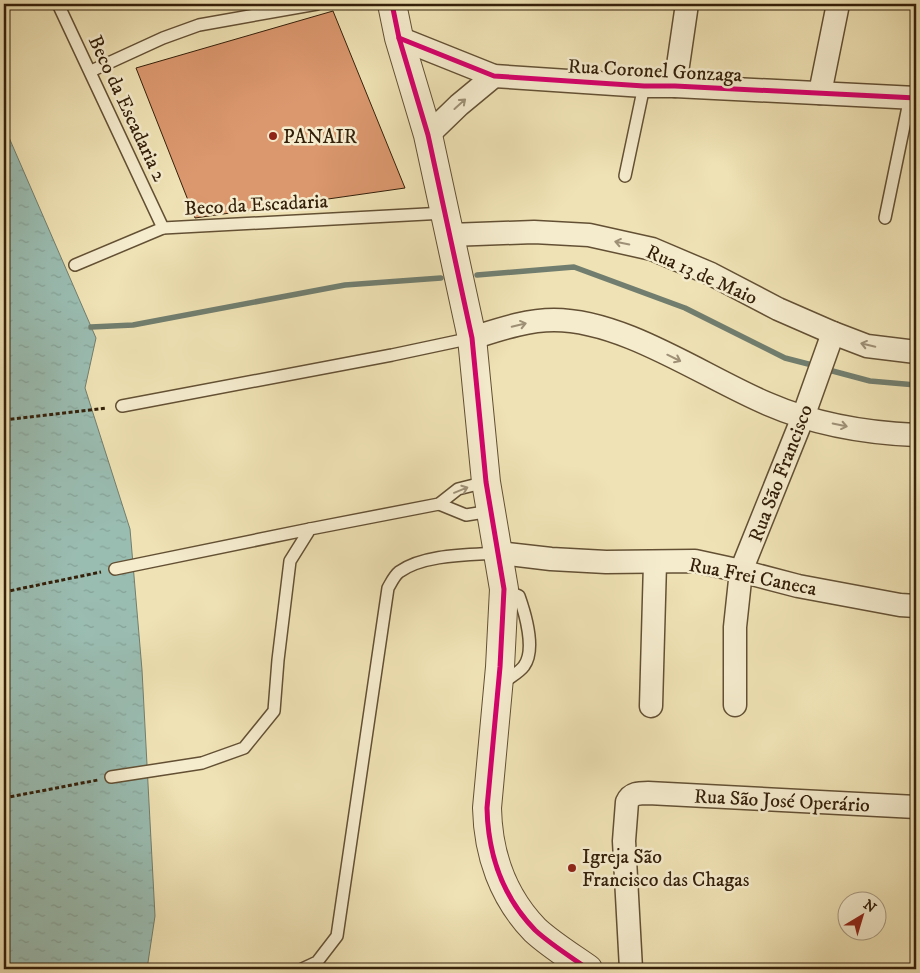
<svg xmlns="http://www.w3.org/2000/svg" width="920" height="973" font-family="'IM FELL DW Pica',serif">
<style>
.water{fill:url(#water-ripples);stroke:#717e6f}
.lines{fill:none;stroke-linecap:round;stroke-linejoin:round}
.stream{stroke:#717e6f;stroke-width:5.5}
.building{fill:#db976e;stroke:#34200a}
.service-casing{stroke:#635034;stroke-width:14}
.minor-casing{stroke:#635034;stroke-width:25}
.tertiary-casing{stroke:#635034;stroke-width:30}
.path{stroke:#34200a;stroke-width:3;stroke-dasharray:4 2.5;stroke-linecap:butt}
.service{stroke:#f5ecce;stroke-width:11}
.minor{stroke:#f5ecce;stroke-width:22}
.tertiary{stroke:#f5ecce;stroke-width:28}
.cycleway-casing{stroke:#f5ecce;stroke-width:8}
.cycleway{stroke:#d6006c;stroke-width:5}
.oneway{stroke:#9e9076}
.poi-dot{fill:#8f2418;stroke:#f5ecce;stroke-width:2}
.labels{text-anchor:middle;stroke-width:5;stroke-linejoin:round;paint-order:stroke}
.street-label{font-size:20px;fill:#34200a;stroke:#f5ecce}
.poi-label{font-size:20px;fill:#34200a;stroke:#f5ecce;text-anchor:start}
</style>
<defs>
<pattern id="water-ripples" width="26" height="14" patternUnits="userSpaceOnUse" patternTransform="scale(1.25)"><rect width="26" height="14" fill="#9abdb2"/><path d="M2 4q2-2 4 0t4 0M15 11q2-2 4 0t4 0" fill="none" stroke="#85a298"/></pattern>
</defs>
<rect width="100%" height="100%" fill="#efe2b4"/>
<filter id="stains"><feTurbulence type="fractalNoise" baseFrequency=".004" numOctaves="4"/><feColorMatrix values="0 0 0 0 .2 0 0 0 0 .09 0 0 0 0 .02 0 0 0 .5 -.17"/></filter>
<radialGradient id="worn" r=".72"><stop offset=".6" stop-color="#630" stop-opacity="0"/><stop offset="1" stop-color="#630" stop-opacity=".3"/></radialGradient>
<!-- water -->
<polygon class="water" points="4,126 96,338 85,388 130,529 142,670 155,916 147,969 4,969"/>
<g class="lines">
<!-- stream -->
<g class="stream">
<polyline points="477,275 574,267 685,308 785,358 816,366"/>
<polyline points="91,327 133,325 345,285 441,278"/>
<polyline points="825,369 870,381 916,385"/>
</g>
</g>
<!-- building -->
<polygon class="building" points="333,11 405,188 195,218 136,68"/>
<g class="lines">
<defs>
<g id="service">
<polyline points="58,4 163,228"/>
<polyline points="91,71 163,38 199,25 317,4"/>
<polyline points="625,176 644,86"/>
<polyline points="885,218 910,97"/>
<polyline points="75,265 163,228 445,213"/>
<polyline points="122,406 392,355 472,338"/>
<polyline points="439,504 466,515 491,511"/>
<polyline points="115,569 310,529"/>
<path d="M 502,684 C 508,678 519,673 524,666 C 536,650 525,613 519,596 L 505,590"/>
<polyline points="111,777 202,763 244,748 274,711 278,660 290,561 310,529 439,504 458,489 486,482"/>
<path d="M 302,969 L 317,962 L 337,936 L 388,588 C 391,583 394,576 399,572 C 424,554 469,555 499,553"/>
</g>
<g id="minor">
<polyline points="399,38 494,76 644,86 675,86 916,98"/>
<polyline points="675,86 687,4"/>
<polyline points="820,93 838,4"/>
<polyline points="428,135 459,105 494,76"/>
<polyline points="450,235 534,232 589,235 652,249 711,274 778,309 833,333 867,346 916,352"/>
<path d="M 472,338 C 498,330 526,320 554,320 C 624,320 704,377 768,404 C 814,424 867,433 916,435"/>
<polyline points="499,553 551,559 606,562 695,561 741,571 798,586 900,605 916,606"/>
<polyline points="735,705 735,627 741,571 803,417 833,333"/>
<polyline points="651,706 655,563"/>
<path d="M 631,969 L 624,841 L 627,802 C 631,793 639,793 648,793 L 916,807"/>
</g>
<path id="tertiary" d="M 392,4 L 399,38 L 428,135 L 472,338 L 486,482 L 504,589 L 500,667 L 487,808 C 488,854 503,897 535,930 C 550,944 571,957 588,969"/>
</defs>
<!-- service casing -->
<use href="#service" class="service-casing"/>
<!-- minor casing -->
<use href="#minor" class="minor-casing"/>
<!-- tertiary casing -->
<use href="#tertiary" class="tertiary-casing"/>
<!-- path -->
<g class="path">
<polyline points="4,420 107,408"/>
<polyline points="4,592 101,572"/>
<polyline points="4,798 98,780"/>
</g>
<!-- service -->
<use href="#service" class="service"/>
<!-- minor -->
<use href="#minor" class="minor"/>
<!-- tertiary -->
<use href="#tertiary" class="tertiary"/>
<defs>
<g id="cycleway">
<path d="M 392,4 L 399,38 L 428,135 L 472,338 L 486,482 L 504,589 L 500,667 L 487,808 C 488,854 503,897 535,930 C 550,944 571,957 588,969"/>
<polyline points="399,38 494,76 644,86 675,86 916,98"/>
</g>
</defs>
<!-- cycleway casing -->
<use href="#cycleway" class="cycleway-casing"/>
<!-- cycleway -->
<use href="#cycleway" class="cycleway"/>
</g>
<!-- one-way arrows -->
<defs><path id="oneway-shaft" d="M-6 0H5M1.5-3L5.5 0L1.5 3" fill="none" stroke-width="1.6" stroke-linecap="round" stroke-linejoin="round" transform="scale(1.25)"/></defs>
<g class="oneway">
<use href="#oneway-shaft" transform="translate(460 104) rotate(-42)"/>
<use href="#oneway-shaft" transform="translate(622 243) rotate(-168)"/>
<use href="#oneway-shaft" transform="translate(519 325) rotate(-13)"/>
<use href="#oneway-shaft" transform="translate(868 345) rotate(-167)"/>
<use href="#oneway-shaft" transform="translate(674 358) rotate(26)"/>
<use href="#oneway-shaft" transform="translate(840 425) rotate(12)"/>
<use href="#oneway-shaft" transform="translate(461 490) rotate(-22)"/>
</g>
<!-- markers -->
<g class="poi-dot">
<circle cx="273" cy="136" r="5"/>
<circle cx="572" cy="868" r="5"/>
</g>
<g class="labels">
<!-- street labels -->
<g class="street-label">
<text transform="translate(655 70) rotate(3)" y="7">Rua Coronel Gonzaga</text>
<text transform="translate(128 108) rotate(65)" y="7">Beco da Escadaria 2</text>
<text transform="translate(256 204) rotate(-3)" y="7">Beco da Escadaria</text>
<text transform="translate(702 274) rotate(24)" y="7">Rua 13 de Maio</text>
<text transform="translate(780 473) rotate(-69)" y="7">Rua São Francisco</text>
<text transform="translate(753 576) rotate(11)" y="7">Rua Frei Caneca</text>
<text transform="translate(782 800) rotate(3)" y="7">Rua São José Operário</text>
</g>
<!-- poi labels -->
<g class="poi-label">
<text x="283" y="143">PANAIR</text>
<text x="582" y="863">Igreja São<tspan x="582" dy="23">Francisco das Chagas</tspan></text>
</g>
</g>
<!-- margin -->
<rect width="920" height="973" fill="none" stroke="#efe2b4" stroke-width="20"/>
<rect x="5" y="5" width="910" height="963" fill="none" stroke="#34200a" stroke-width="2.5"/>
<rect x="10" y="10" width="900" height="953" fill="none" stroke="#34200a"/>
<!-- north arrow -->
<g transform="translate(862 916) rotate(38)"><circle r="24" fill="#f5ecce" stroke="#a89a80"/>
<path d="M0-4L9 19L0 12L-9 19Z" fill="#8f2418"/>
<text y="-8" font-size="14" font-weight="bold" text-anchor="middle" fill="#34200a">N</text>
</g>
<rect width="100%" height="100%" filter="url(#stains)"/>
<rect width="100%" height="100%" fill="url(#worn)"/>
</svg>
